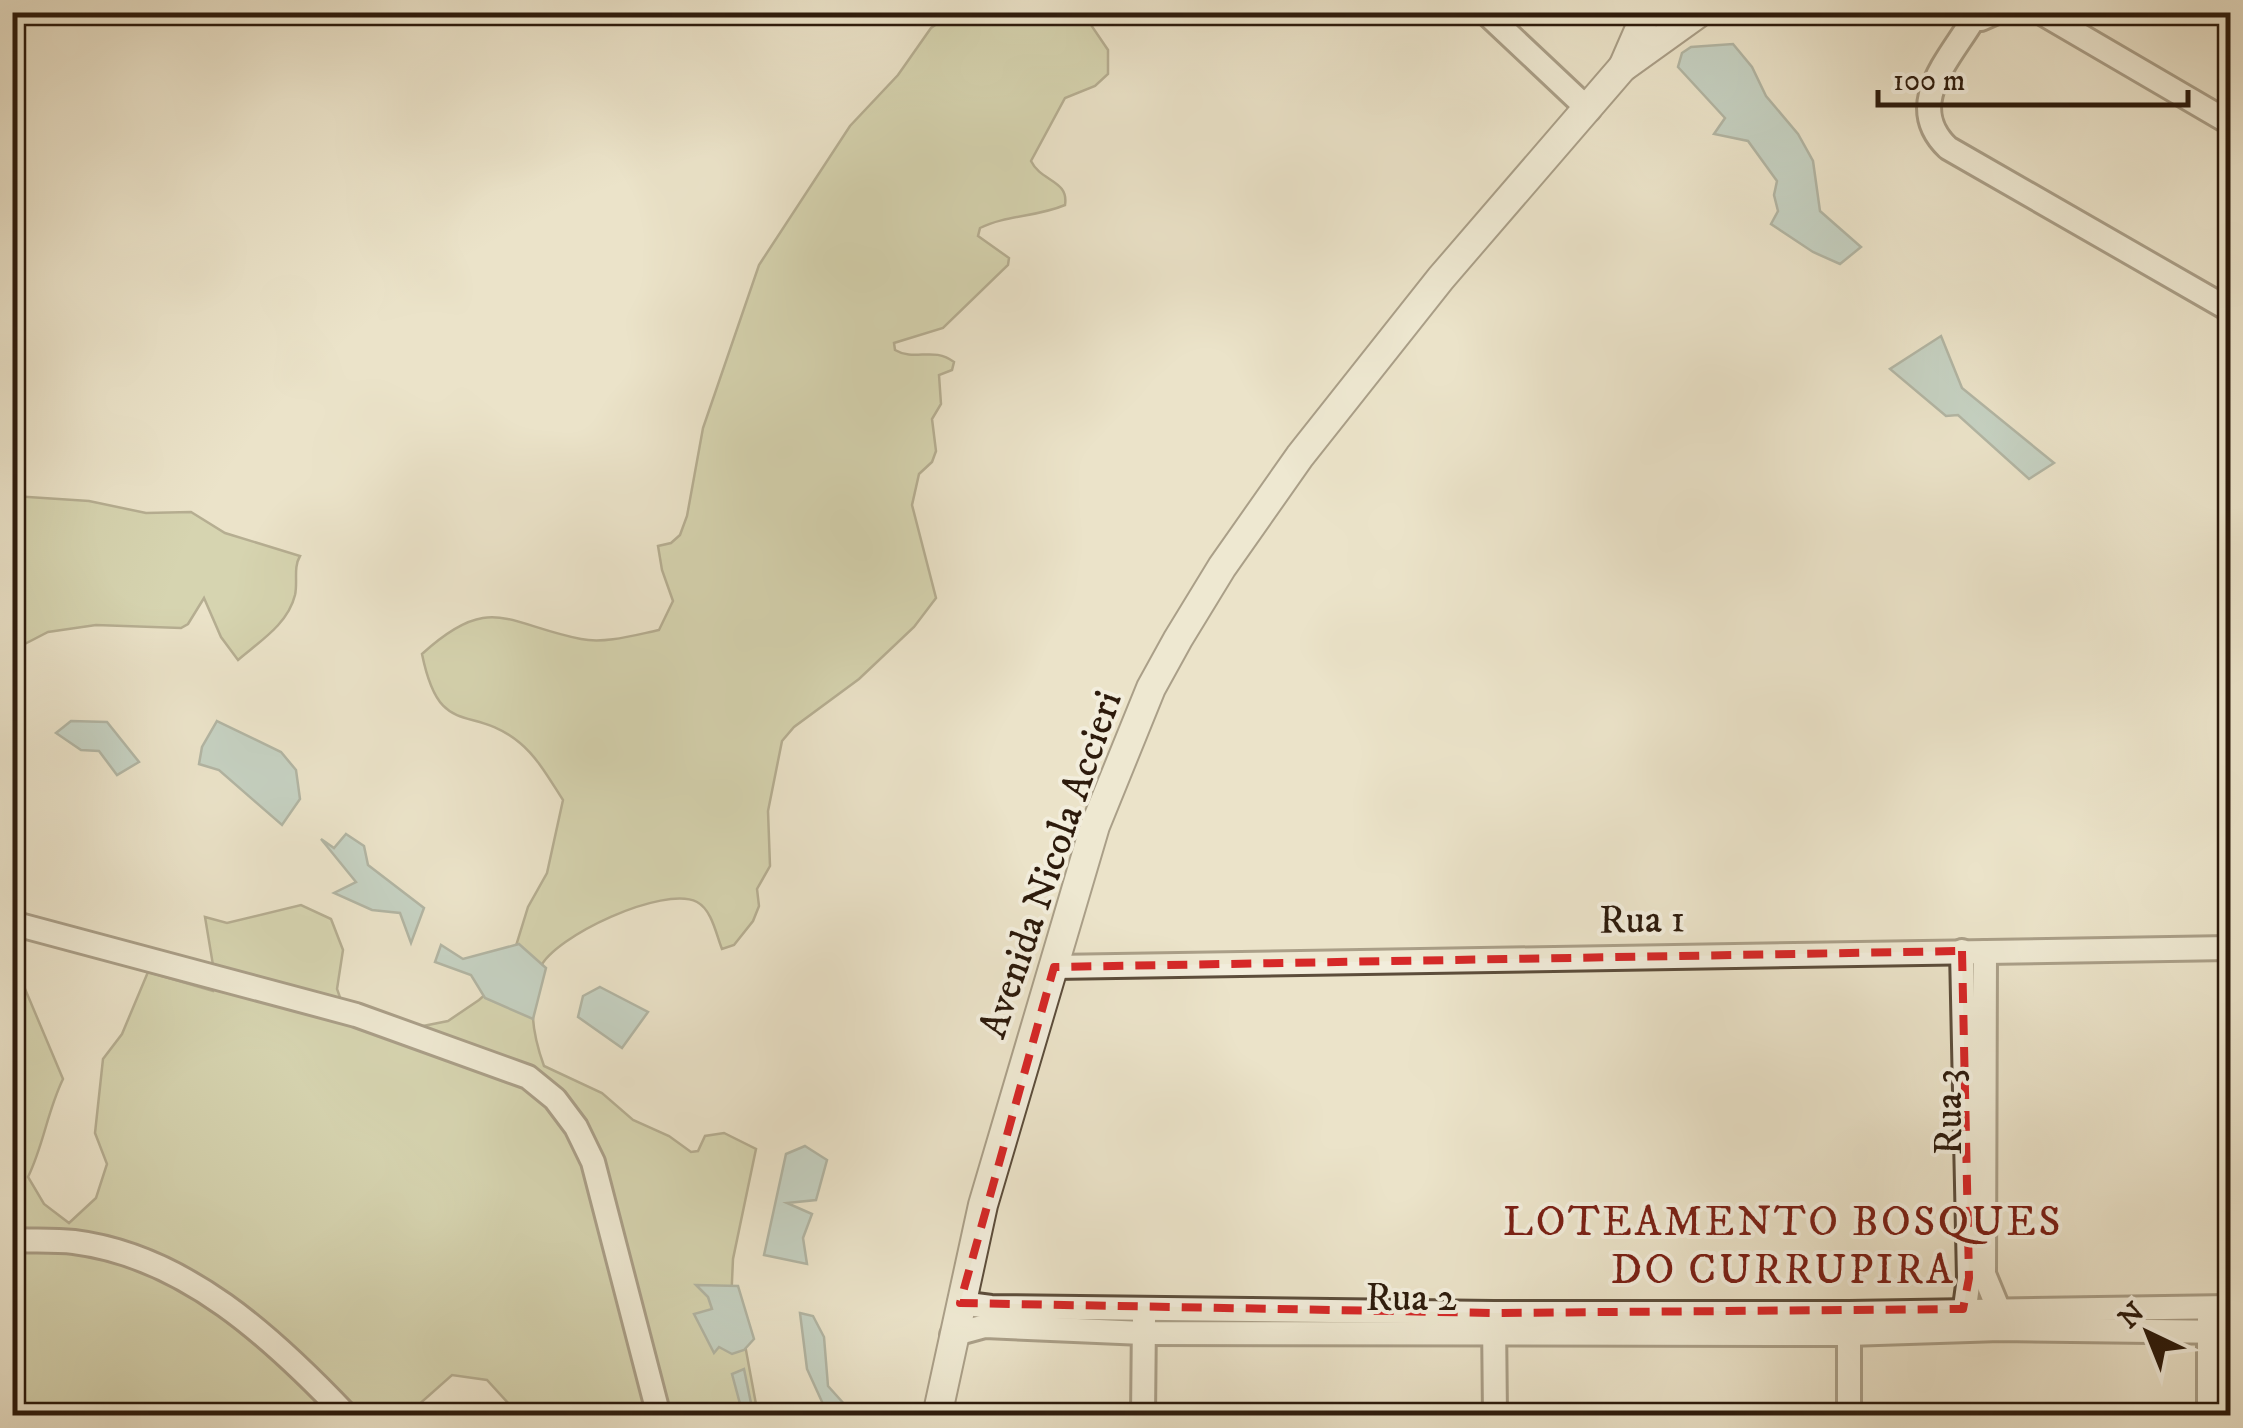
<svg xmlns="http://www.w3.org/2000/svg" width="2243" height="1428" font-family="'IM FELL DW Pica',serif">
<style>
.green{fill:#bdc293;stroke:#756e50;stroke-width:2.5}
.water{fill:#9abdbd;stroke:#6e7c76;stroke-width:2.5}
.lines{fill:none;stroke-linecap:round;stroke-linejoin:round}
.minor-casing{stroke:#5c4d3b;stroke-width:28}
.tertiary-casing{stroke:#5c4d3b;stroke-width:32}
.minor{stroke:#f2eddc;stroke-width:22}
.tertiary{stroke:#f2eddc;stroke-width:28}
.marked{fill:none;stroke:#d62828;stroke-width:8;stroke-dasharray:20 12;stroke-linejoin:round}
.labels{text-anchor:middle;stroke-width:8;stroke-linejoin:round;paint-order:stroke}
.street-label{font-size:40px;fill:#2d1b0c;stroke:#f2eddc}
.neighbourhood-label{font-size:42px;letter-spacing:2.5px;fill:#7a1f14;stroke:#f2eddc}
</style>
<rect width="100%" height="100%" fill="#ebe3c9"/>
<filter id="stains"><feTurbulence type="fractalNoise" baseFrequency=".002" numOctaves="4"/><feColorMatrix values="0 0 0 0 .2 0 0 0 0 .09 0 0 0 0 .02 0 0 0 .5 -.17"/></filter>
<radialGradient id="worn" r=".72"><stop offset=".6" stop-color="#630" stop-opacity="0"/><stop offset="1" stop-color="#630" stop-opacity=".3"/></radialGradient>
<!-- green -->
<g class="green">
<path d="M 953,13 L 1092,13 L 1091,25 L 1108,50 L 1108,74 L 1095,86 L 1065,98 L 1031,161 C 1041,182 1069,180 1065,205 C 1037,217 1006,215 980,228 L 978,236 L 1009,258 L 1008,265 L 943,328 L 894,343 L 895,350 C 915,362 933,346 954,362 L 952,370 L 939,375 L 941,404 L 932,419 L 936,451 L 932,462 L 919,474 L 912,505 L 936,598 L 914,627 L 859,679 L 794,727 L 782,741 L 768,811 L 770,866 L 757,889 L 759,906 L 753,921 L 734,945 L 722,949 C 716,934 712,910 697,902 C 664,885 554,936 540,968 C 527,1000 533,1036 544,1066 L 602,1093 L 633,1120 L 669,1136 L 691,1152 L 698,1151 L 705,1136 L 724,1133 L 756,1149 L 733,1259 L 731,1303 L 743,1334 L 758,1415 L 519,1415 L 487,1380 L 452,1375 L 407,1415 L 13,1415 L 12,958 L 63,1079 C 47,1112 44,1144 28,1177 L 44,1204 L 69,1223 L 96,1198 L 107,1164 L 95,1133 L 103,1059 L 122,1034 L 148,972 L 213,991 L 216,983 L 205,917 L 227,923 L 301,905 L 331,919 L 343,950 L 337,989 L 348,1020 L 378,1035 L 448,1021 L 479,1000 L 507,975 L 528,907 L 547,873 L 563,800 C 550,780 538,758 520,743 C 471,702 440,742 422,654 C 490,592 506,624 581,639 C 605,644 635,635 659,630 L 673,601 L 662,570 L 658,546 L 671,543 L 680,535 L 687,516 L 703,428 L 759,265 L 850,126 L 898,75 L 931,28 Z"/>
<path d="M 13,496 L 89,501 L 146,513 L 191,512 L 225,533 L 300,556 C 293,568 298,581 295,595 C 288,624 260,641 238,660 L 221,637 L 204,598 L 188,624 L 181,628 L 96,625 L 48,632 L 13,650 Z"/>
</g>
<!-- water -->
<g class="water">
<polygon points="1733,44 1752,67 1766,96 1798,134 1813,161 1820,211 1861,247 1840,264 1813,252 1771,224 1778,211 1774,195 1777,181 1748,141 1714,134 1725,118 1678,67 1682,53 1691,47"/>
<polygon points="1941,336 1962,388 2054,463 2029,479 1958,415 1946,416 1890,369"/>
<polygon points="71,721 107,722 139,762 117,775 99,751 81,750 56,733"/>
<polygon points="217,721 281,752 296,770 300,799 282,825 219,770 199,764 202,747"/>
<polygon points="346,834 364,846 368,865 424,908 411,943 400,913 372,910 334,893 356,882 321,839 334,848"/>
<polygon points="519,944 546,968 533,1019 485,998 471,975 435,962 441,945 463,959"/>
<polygon points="600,987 648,1012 622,1048 578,1017 583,996"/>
<polygon points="805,1146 827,1160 816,1200 787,1203 812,1214 803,1238 807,1264 764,1255 786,1154"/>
<polygon points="696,1285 738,1286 754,1339 744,1350 732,1354 719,1347 714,1353 694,1314 712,1309 708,1297"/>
<polygon points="800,1313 813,1316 824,1337 828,1386 854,1415 828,1415 807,1369"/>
<polygon points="744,1369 751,1403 759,1415 743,1415 732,1374"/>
</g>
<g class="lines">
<defs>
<g id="minor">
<polyline points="1485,12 1589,110"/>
<polyline points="1964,12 1981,19 1997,12"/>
<polyline points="2040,12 2230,123"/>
<path d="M 1974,18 C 1949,60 1903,105 1948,148 L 2230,310"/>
<polyline points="12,923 356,1015 528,1077 555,1099 576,1127 593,1162 659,1416"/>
<polyline points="1962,951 1969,1278 1963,1322"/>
<polyline points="1985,952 1984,1274 1998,1308 1999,1321"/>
<polyline points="1054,967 2230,948"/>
<path d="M 12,1240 C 33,1241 54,1240 74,1242 C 185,1256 273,1338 347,1416"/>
<polyline points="960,1303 991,1307 1494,1313 1849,1313 2230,1307"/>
<polyline points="1494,1319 1495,1416"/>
<polyline points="952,1335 985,1326 1143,1333 1848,1334 2000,1329 2230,1332"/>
<polyline points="1143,1416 1144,1319"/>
<polyline points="1849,1416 1849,1319"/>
<polyline points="2209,1416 2209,1319"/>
</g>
<g id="tertiary">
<polyline points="1623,67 1647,12"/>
<polyline points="937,1416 983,1205 1095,826 1151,688 1178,639 1222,567 1300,456 1441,278 1622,68 1700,12"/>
</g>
</defs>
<!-- minor casing -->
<use href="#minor" class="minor-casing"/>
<!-- tertiary casing -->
<use href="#tertiary" class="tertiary-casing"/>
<!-- minor -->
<use href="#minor" class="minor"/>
<!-- tertiary -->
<use href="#tertiary" class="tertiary"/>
</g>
<!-- marked area -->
<path d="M0 0H2243V1428H0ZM 1962,951 L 1969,1278 L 1963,1309 L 1494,1313 L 960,1303 L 1054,967 Z" fill="#ebe3c9" fill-opacity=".55" fill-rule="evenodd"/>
<path class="marked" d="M 1962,951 L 1969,1278 L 1963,1309 L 1494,1313 L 960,1303 L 1054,967 Z"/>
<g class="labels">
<!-- street labels -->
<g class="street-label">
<text transform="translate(1049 864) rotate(-71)" y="14">Avenida Nicola Accieri</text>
<text transform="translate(1642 918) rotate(-1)" y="14">Rua 1</text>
<text transform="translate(1947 1112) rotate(-90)" y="14">Rua 3</text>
<text x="1411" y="1310">Rua 2</text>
</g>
<!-- neighbourhood labels -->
<g class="neighbourhood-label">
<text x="1783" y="1235">LOTEAMENTO BOSQUES<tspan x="1783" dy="48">DO CURRUPIRA</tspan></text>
</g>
</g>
<!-- margin -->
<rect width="2243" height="1428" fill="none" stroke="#ebe3c9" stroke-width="50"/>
<rect x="15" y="15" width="2213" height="1398" fill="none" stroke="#2d1b0c" stroke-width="5"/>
<rect x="25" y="25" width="2193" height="1378" fill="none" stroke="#2d1b0c" stroke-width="2.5"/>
<!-- north arrow -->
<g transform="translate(2148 1333) rotate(317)" stroke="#f2eddc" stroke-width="8" paint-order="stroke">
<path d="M0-8L18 38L0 25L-18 38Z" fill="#2d1b0c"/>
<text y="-15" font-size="28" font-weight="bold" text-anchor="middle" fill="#2d1b0c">N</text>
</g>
<!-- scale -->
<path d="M1878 90v15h310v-15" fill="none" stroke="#2d1b0c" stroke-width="5"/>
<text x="1893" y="90" font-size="30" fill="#2d1b0c" stroke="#f2eddc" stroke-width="8" paint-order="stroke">100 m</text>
<rect width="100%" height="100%" filter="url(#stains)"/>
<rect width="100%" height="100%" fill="url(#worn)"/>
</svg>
